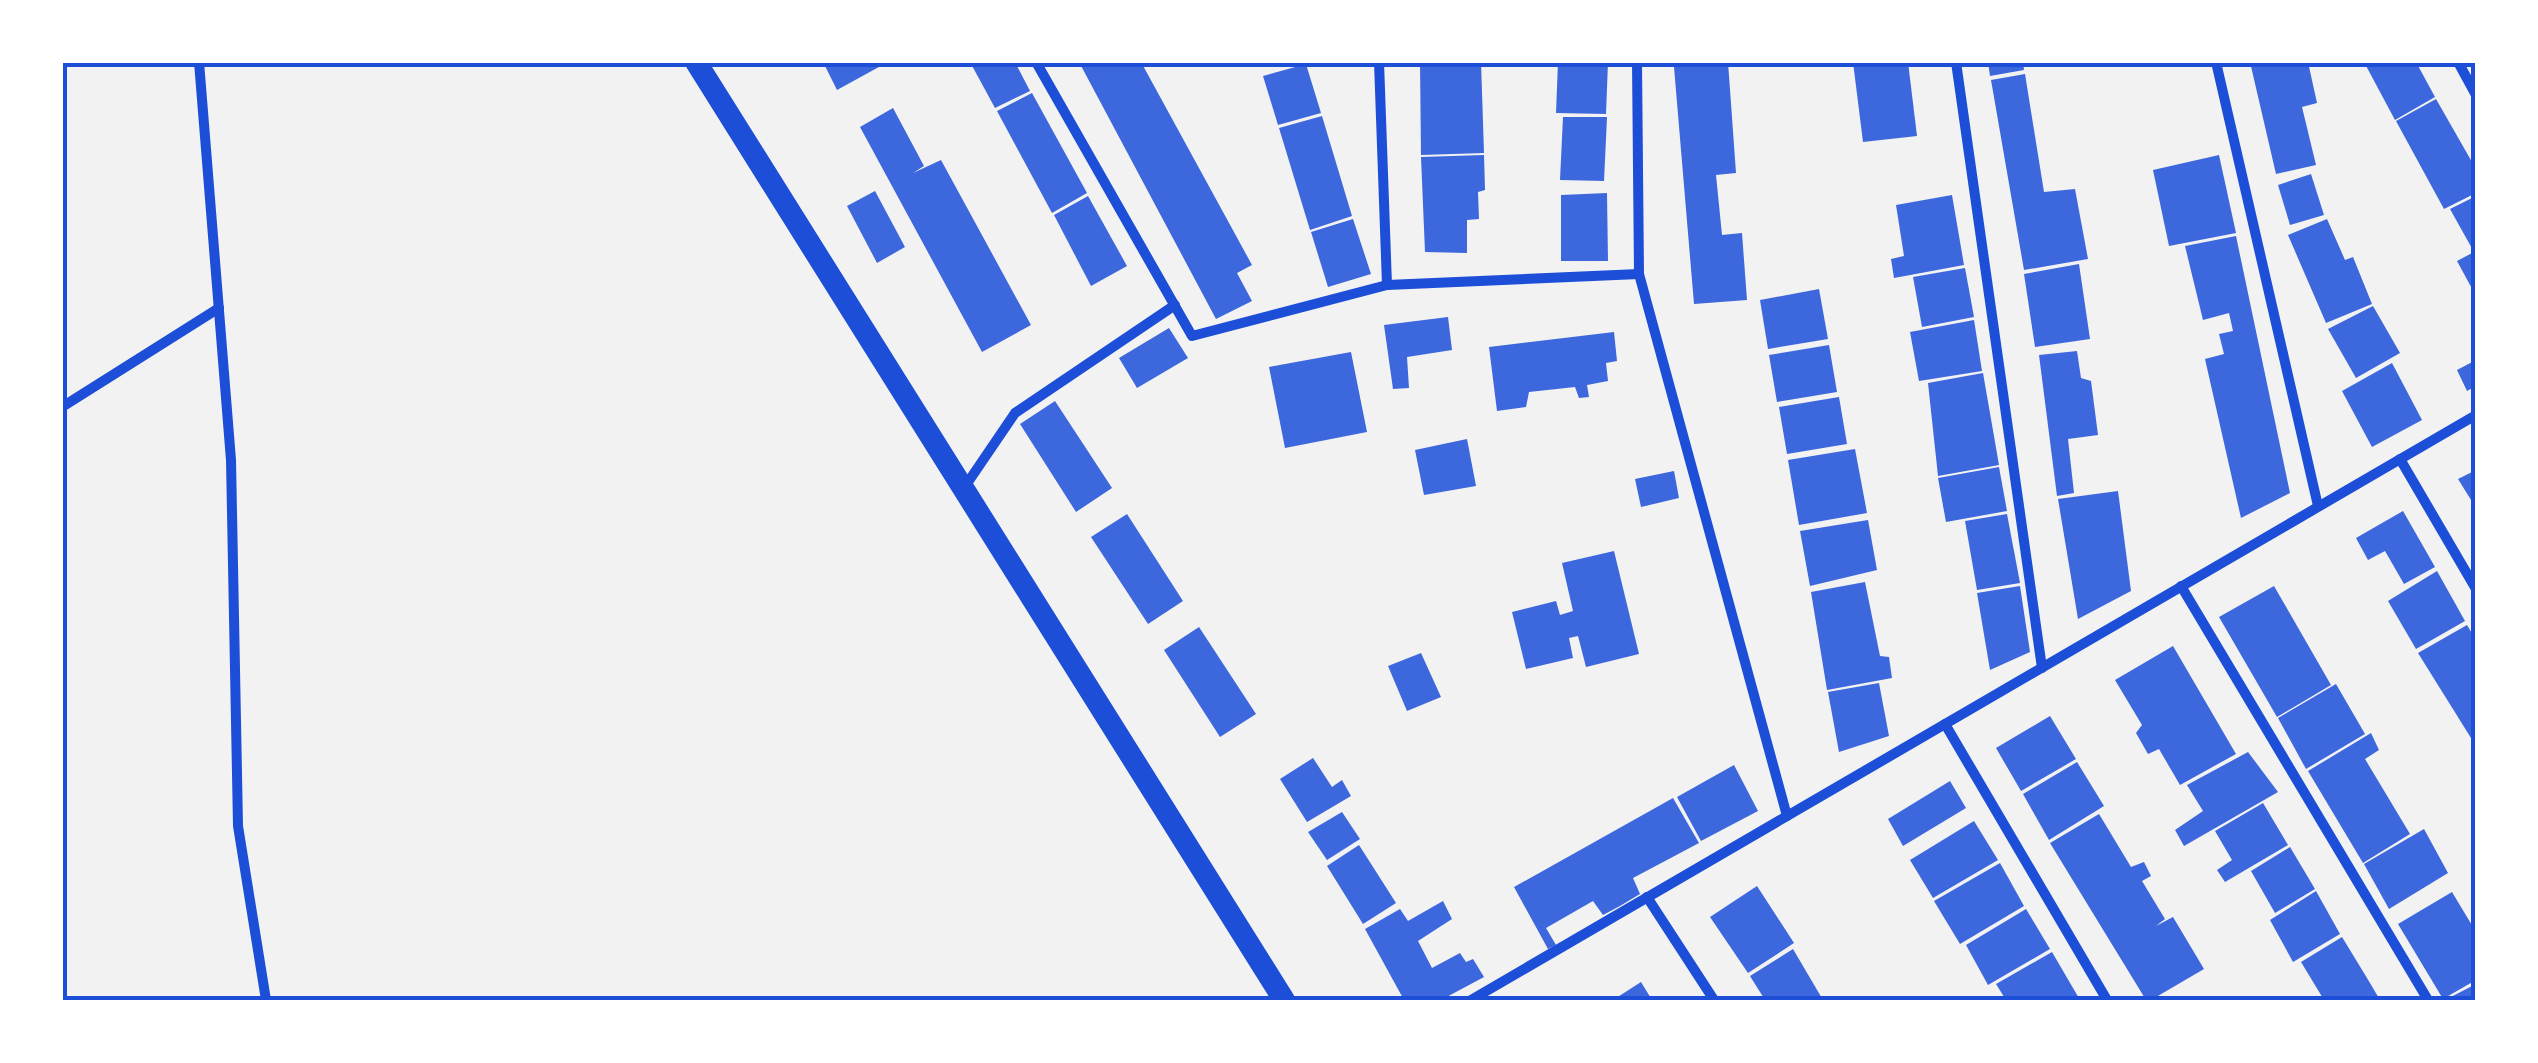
<svg xmlns="http://www.w3.org/2000/svg" width="2538" height="1063" font-family="Rubik,sans-serif">
<style>
.building{fill:#3d67dc}
.lines{fill:none;stroke-linecap:round;stroke-linejoin:round}
.minor{stroke:#1d4ed8;stroke-width:10}
.trunk{stroke:#1d4ed8;stroke-width:22}
.neatline{fill:none;stroke:#1d4ed8;stroke-width:4}
</style>
<rect width="100%" height="100%" fill="#f2f2f2"/>
<!-- building -->
<g class="building">
<polygon points="823,62 888,62 837,90"/>
<polygon points="970,62 1015,62 1030,91 995,108"/>
<polygon points="1079,62 1141,62 1252,265 1237,273 1252,301 1216,319"/>
<polygon points="1420,62 1481,62 1484,153 1421,155"/>
<polygon points="1558,62 1608,62 1606,114 1556,113"/>
<polygon points="1728,62 1736,173 1716,175 1722,235 1742,233 1747,300 1694,304 1674,67"/>
<polygon points="1853,62 1908,62 1917,136 1863,142"/>
<polygon points="1988,62 2023,62 2024,70 1990,76"/>
<polygon points="2250,62 2308,62 2317,103 2302,107 2316,165 2276,174"/>
<polygon points="2364,62 2416,62 2435,97 2395,120"/>
<polygon points="1306,64 1321,113 1278,125 1263,76"/>
<polygon points="2025,74 2044,192 2075,189 2088,259 2024,270 1991,80"/>
<polygon points="1032,93 1087,193 1052,213 997,111"/>
<polygon points="2436,99 2476,169 2476,193 2444,209 2396,121"/>
<polygon points="893,108 924,166 913,173 941,160 1031,325 982,352 860,127"/>
<polygon points="1322,116 1352,216 1310,230 1279,128"/>
<polygon points="1563,117 1607,117 1604,181 1560,180"/>
<polygon points="1484,155 1485,190 1478,192 1479,219 1467,220 1467,253 1425,252 1421,157"/>
<polygon points="2219,155 2236,233 2169,246 2153,170"/>
<polygon points="2311,174 2324,215 2290,225 2278,185"/>
<polygon points="875,191 905,247 877,263 847,206"/>
<polygon points="1607,193 1608,261 1561,261 1561,195"/>
<polygon points="1952,195 1964,265 1894,278 1891,259 1904,256 1896,205"/>
<polygon points="1088,196 1127,266 1091,286 1054,215"/>
<polygon points="2476,196 2476,296 2457,261 2474,252 2450,209"/>
<polygon points="1353,219 1371,274 1328,287 1311,232"/>
<polygon points="2327,219 2345,260 2353,257 2372,304 2326,323 2288,235"/>
<polygon points="2236,236 2290,493 2241,518 2205,359 2224,354 2219,334 2233,331 2229,313 2203,320 2185,246"/>
<polygon points="2079,264 2090,339 2035,347 2024,274"/>
<polygon points="1965,268 1974,317 1922,327 1913,277"/>
<polygon points="1819,289 1828,339 1768,349 1760,300"/>
<polygon points="2373,306 2400,353 2356,378 2328,329"/>
<polygon points="1448,317 1452,350 1407,357 1409,388 1393,389 1384,325"/>
<polygon points="1974,320 1982,371 1919,381 1910,332"/>
<polygon points="1169,328 1188,358 1137,388 1119,358"/>
<polygon points="1614,332 1617,361 1606,363 1608,381 1587,385 1589,397 1579,398 1575,387 1529,392 1526,407 1497,411 1489,347"/>
<polygon points="1829,345 1837,392 1777,402 1769,355"/>
<polygon points="2077,351 2081,378 2091,381 2098,435 2068,439 2074,493 2057,496 2039,355"/>
<polygon points="1351,352 1367,432 1285,448 1269,367"/>
<polygon points="2476,360 2476,386 2467,391 2457,370"/>
<polygon points="2392,363 2422,420 2372,447 2342,391"/>
<polygon points="1983,373 1999,465 1938,476 1928,383"/>
<polygon points="1839,397 1847,444 1787,454 1779,407"/>
<polygon points="1055,401 1112,488 1076,512 1020,424"/>
<polygon points="1467,439 1476,486 1424,495 1415,450"/>
<polygon points="1855,449 1867,513 1799,525 1788,460"/>
<polygon points="1999,467 2007,511 1946,522 1938,478"/>
<polygon points="2476,470 2476,508 2458,479"/>
<polygon points="1674,471 1679,498 1641,507 1635,479"/>
<polygon points="2118,491 2131,591 2078,619 2058,499"/>
<polygon points="2403,511 2435,567 2404,584 2385,551 2368,560 2356,538"/>
<polygon points="1127,514 1183,601 1148,624 1091,537"/>
<polygon points="2007,514 2020,583 1977,590 1965,521"/>
<polygon points="1868,520 1877,570 1810,586 1800,531"/>
<polygon points="1614,551 1639,654 1586,667 1578,636 1569,638 1573,658 1526,669 1512,612 1556,601 1560,615 1573,611 1562,563"/>
<polygon points="2437,571 2465,621 2416,649 2388,601"/>
<polygon points="1865,582 1880,656 1889,657 1892,678 1827,690 1811,592"/>
<polygon points="2020,586 2030,652 1990,670 1977,593"/>
<polygon points="2274,586 2331,685 2277,717 2219,617"/>
<polygon points="2467,625 2476,640 2476,735 2471,738 2418,653"/>
<polygon points="1199,627 1256,714 1220,737 1164,650"/>
<polygon points="2173,646 2236,754 2180,785 2159,749 2148,754 2136,733 2142,725 2115,680"/>
<polygon points="1421,653 1441,697 1407,711 1388,666"/>
<polygon points="1879,683 1889,736 1839,752 1828,692"/>
<polygon points="2336,684 2365,734 2306,769 2278,718"/>
<polygon points="2050,716 2076,759 2021,791 1996,748"/>
<polygon points="2371,733 2379,750 2365,759 2410,834 2363,863 2308,771"/>
<polygon points="2248,752 2278,792 2184,846 2175,830 2203,811 2187,785"/>
<polygon points="1313,758 1332,787 1342,780 1351,796 1307,822 1280,779"/>
<polygon points="2077,762 2104,806 2049,840 2023,794"/>
<polygon points="1734,765 1758,811 1701,841 1677,797"/>
<polygon points="1950,781 1966,808 1903,846 1888,819"/>
<polygon points="1673,798 1699,843 1633,878 1640,894 1620,906 1603,915 1593,901 1546,928 1556,945 1548,949 1514,887"/>
<polygon points="2263,803 2288,845 2225,882 2217,870 2232,860 2215,831"/>
<polygon points="1342,812 1360,839 1327,860 1308,832"/>
<polygon points="2099,814 2131,867 2144,862 2151,876 2142,881 2165,919 2156,926 2173,917 2204,969 2151,1000 2146,1000 2050,843"/>
<polygon points="1974,821 1998,860 1933,898 1910,860"/>
<polygon points="2424,829 2448,873 2389,909 2364,864"/>
<polygon points="1359,845 1396,903 1363,924 1327,866"/>
<polygon points="2290,847 2315,889 2275,913 2251,871"/>
<polygon points="2000,863 2024,906 1960,944 1934,901"/>
<polygon points="1757,886 1794,943 1748,973 1710,917"/>
<polygon points="2316,891 2340,934 2293,962 2270,920"/>
<polygon points="2452,892 2476,932 2476,980 2443,999 2398,924"/>
<polygon points="1443,901 1452,919 1418,941 1432,968 1460,953 1466,962 1473,959 1484,977 1441,1000 1404,1000 1365,929 1400,909 1408,921"/>
<polygon points="2026,909 2050,949 1988,985 1966,945"/>
<polygon points="2342,937 2367,978 2380,1000 2324,1000 2301,962"/>
<polygon points="1793,949 1823,1000 1765,1000 1750,976"/>
<polygon points="2052,952 2080,1000 2006,1000 1996,984"/>
<polygon points="1641,982 1652,1000 1613,1000"/>
<polygon points="2476,984 2476,1000 2445,1000"/>
</g>
<g class="lines">
<!-- minor -->
<g class="minor">
<polyline points="199,62 231,460 238,826 266,1000"/>
<polyline points="1036,62 1192,336 1387,285 1639,274"/>
<polyline points="1379,62 1387,285"/>
<polyline points="1637,62 1639,274 1787,816"/>
<polyline points="1956,62 2042,668"/>
<polyline points="2216,62 2318,506"/>
<polyline points="2458,62 2476,95"/>
<polyline points="62,407 219,308"/>
<polyline points="2400,459 2476,589"/>
<polyline points="964,488 1015,413 1175,305"/>
<polyline points="2181,586 2428,1000"/>
<polyline points="1945,724 2107,1000"/>
<polyline points="1647,897 1714,1000"/>
<polyline points="1471,1000 2476,415"/>
</g>
<!-- trunk -->
<polyline class="trunk" points="696,62 1284,1000"/>
</g>
<!-- border -->
<rect width="2538" height="1063" fill="none" stroke="#ffffff" stroke-width="130"/>
<rect x="65" y="65" width="2408" height="933" class="neatline"/>
</svg>
